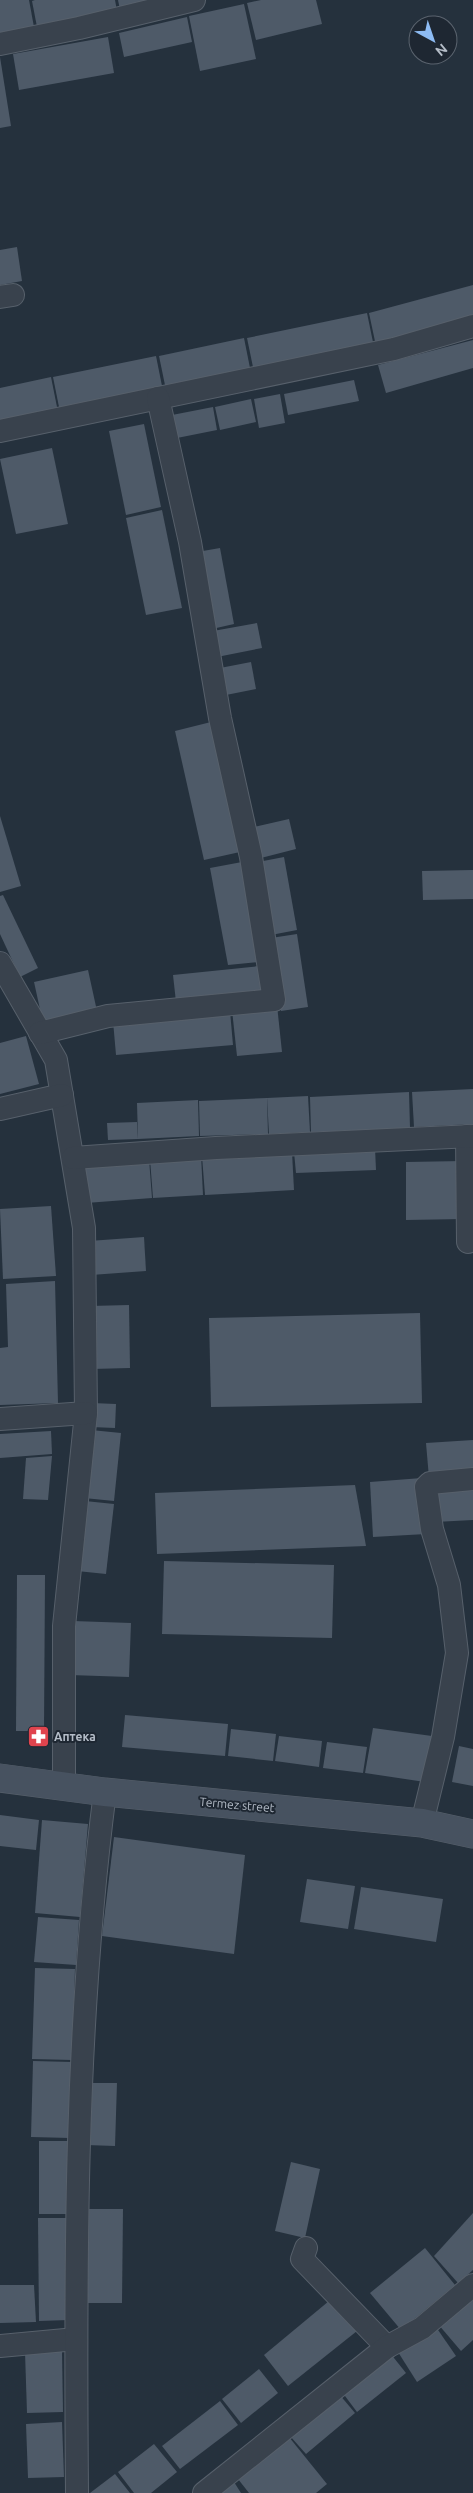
<svg xmlns="http://www.w3.org/2000/svg" width="473" height="2493" font-family="Ubuntu,sans-serif">
<style>
.building{fill:#4e5a68}
.lines{fill:none;stroke-linecap:round;stroke-linejoin:round}
.minor-casing{stroke:#57606b;stroke-width:24}
.secondary-casing{stroke:#57606b;stroke-width:29}
.minor{stroke:#39424d;stroke-width:22}
.secondary{stroke:#475260;stroke-width:28}
.labels{text-anchor:middle;stroke-width:4;stroke-linejoin:round;paint-order:stroke}
.poi-label{font-size:12px;font-weight:bold;fill:#b5bdc8;stroke:#1e2732;text-anchor:start}
.street-label{font-size:12px;fill:#b5bdc8;stroke:#1e2732}
</style>
<rect width="100%" height="100%" fill="#25313d"/>
<!-- building -->
<g class="building">
<polygon points="0,0 29,0 34,27 0,34"/>
<polygon points="35,0 115,0 117,11 37,27 32,1"/>
<polygon points="118,0 157,0 120,10"/>
<polygon points="261,0 316,0 322,24 256,40 247,3"/>
<polygon points="244,4 256,59 200,71 189,16"/>
<polygon points="187,17 192,42 124,57 119,33"/>
<polygon points="108,37 114,73 19,90 13,54"/>
<polygon points="0,57 11,126 0,128"/>
<polygon points="17,247 22,281 0,285 0,250"/>
<polygon points="473,285 473,321 376,346 369,313"/>
<polygon points="367,313 374,347 254,372 247,338"/>
<polygon points="244,338 251,373 166,390 159,356"/>
<polygon points="473,340 473,368 386,393 378,365"/>
<polygon points="156,356 163,391 60,412 53,377"/>
<polygon points="51,377 58,412 0,424 0,388"/>
<polygon points="354,380 359,401 288,415 284,394"/>
<polygon points="280,394 285,423 259,428 254,399"/>
<polygon points="251,399 256,422 220,430 215,407"/>
<polygon points="213,407 217,430 177,438 172,415"/>
<polygon points="144,424 161,507 126,515 109,431"/>
<polygon points="52,448 68,524 16,534 0,459"/>
<polygon points="162,510 182,608 146,615 126,518"/>
<polygon points="220,548 234,624 212,629 197,552"/>
<polygon points="257,623 262,648 217,657 213,631"/>
<polygon points="251,662 256,689 226,695 220,668"/>
<polygon points="211,722 240,852 204,860 175,731"/>
<polygon points="0,816 21,886 0,892"/>
<polygon points="289,819 296,849 257,859 250,828"/>
<polygon points="284,857 297,930 271,935 258,862"/>
<polygon points="242,862 259,962 228,965 210,868"/>
<polygon points="473,870 473,899 423,900 422,871"/>
<polygon points="3,895 38,968 20,977 0,934 0,896"/>
<polygon points="297,934 308,1007 281,1011 271,938"/>
<polygon points="260,966 263,993 176,1002 173,975"/>
<polygon points="88,970 97,1011 43,1023 34,982"/>
<polygon points="277,1005 282,1052 237,1056 232,1010"/>
<polygon points="230,1011 233,1045 116,1055 113,1021"/>
<polygon points="26,1036 39,1084 0,1094 0,1043"/>
<polygon points="473,1089 473,1124 414,1127 412,1092"/>
<polygon points="409,1092 410,1128 311,1132 310,1097"/>
<polygon points="308,1096 310,1132 269,1134 267,1098"/>
<polygon points="267,1098 268,1134 200,1136 199,1101"/>
<polygon points="198,1100 199,1136 138,1139 137,1103"/>
<polygon points="137,1122 138,1139 108,1140 107,1123"/>
<polygon points="375,1148 376,1170 296,1173 294,1152"/>
<polygon points="292,1152 294,1190 205,1195 202,1156"/>
<polygon points="201,1155 203,1195 153,1198 150,1159"/>
<polygon points="149,1159 152,1198 86,1203 83,1164"/>
<polygon points="463,1161 463,1219 406,1220 406,1162"/>
<polygon points="51,1206 56,1276 3,1279 0,1209"/>
<polygon points="144,1237 146,1271 91,1275 89,1241"/>
<polygon points="55,1281 58,1403 0,1405 0,1348 8,1347 6,1284"/>
<polygon points="129,1305 130,1368 92,1369 90,1306"/>
<polygon points="420,1313 422,1403 211,1407 209,1318"/>
<polygon points="92,1403 116,1404 115,1428 91,1427"/>
<polygon points="91,1430 121,1433 114,1501 84,1498"/>
<polygon points="51,1431 52,1454 0,1458 0,1434"/>
<polygon points="473,1440 473,1475 429,1478 426,1443"/>
<polygon points="52,1456 48,1500 23,1499 26,1458"/>
<polygon points="422,1478 426,1534 373,1537 370,1482"/>
<polygon points="473,1484 473,1520 435,1522 433,1487"/>
<polygon points="355,1485 366,1546 157,1554 155,1493"/>
<polygon points="85,1501 114,1504 106,1574 77,1571"/>
<polygon points="164,1561 334,1565 332,1638 162,1634"/>
<polygon points="17,1575 45,1575 44,1731 16,1731"/>
<polygon points="73,1621 131,1623 129,1677 70,1675"/>
<polygon points="125,1715 228,1724 225,1756 122,1747"/>
<polygon points="373,1728 432,1736 425,1782 365,1773"/>
<polygon points="231,1729 276,1734 273,1761 228,1756"/>
<polygon points="279,1736 322,1741 319,1767 275,1761"/>
<polygon points="327,1742 367,1747 363,1773 323,1768"/>
<polygon points="459,1746 473,1749 473,1786 452,1782"/>
<polygon points="0,1815 39,1820 36,1850 0,1846"/>
<polygon points="42,1820 88,1824 80,1917 35,1913"/>
<polygon points="114,1837 245,1855 234,1954 102,1936"/>
<polygon points="307,1879 355,1886 348,1929 300,1922"/>
<polygon points="361,1887 443,1899 436,1942 354,1929"/>
<polygon points="38,1917 79,1920 76,1965 34,1962"/>
<polygon points="35,1968 75,1969 72,2060 32,2059"/>
<polygon points="33,2061 72,2062 70,2138 31,2137"/>
<polygon points="89,2083 117,2083 115,2146 86,2145"/>
<rect x="39" y="2141" width="30" height="73"/>
<polygon points="291,2162 320,2169 305,2238 275,2231"/>
<polygon points="85,2209 123,2209 122,2303 84,2303"/>
<polygon points="473,2213 473,2270 458,2283 434,2256"/>
<polygon points="38,2218 69,2218 69,2320 39,2321"/>
<polygon points="425,2248 455,2285 401,2330 370,2293"/>
<polygon points="0,2285 34,2285 36,2322 0,2323"/>
<polygon points="473,2295 473,2340 461,2351 438,2324"/>
<polygon points="329,2301 357,2331 288,2386 264,2355"/>
<polygon points="436,2327 456,2356 417,2382 398,2352"/>
<polygon points="62,2351 63,2412 27,2413 25,2352"/>
<polygon points="390,2353 406,2373 357,2412 342,2392"/>
<polygon points="259,2369 278,2393 241,2423 222,2399"/>
<polygon points="339,2394 355,2413 306,2454 290,2436"/>
<polygon points="220,2401 238,2425 180,2469 162,2446"/>
<polygon points="62,2422 64,2477 28,2478 26,2424"/>
<polygon points="289,2437 327,2484 316,2493 249,2493 238,2479"/>
<polygon points="154,2444 177,2472 151,2493 134,2493 118,2472"/>
<polygon points="115,2474 130,2493 90,2493"/>
<polygon points="234,2482 241,2493 219,2493"/>
</g>
<g class="lines">
<defs>
<g id="minor">
<polyline points="0,44 79,28 194,0"/>
<polyline points="0,297 13,295"/>
<polyline points="0,431 394,349 473,326"/>
<polyline points="0,963 56,1060 84,1228 86,1413 64,1626 64,1788"/>
<polyline points="40,1033 108,1016 274,1000 251,857 220,718 190,542 158,398"/>
<polyline points="0,1109 62,1095"/>
<polyline points="467,1136 468,1242"/>
<polyline points="73,1158 216,1148 473,1136"/>
<polyline points="0,1419 86,1413"/>
<polyline points="422,1823 443,1737 457,1653 449,1585 432,1529 426,1487 430,1483 473,1479"/>
<polyline points="306,2248 302,2259 387,2347"/>
<polyline points="0,2346 76,2339"/>
<path d="M 77,2493 C 75,2259 75,2024 105,1792"/>
<polyline points="204,2493 387,2347 422,2328 473,2285"/>
</g>
<polyline id="secondary" points="0,1778 105,1792 422,1823 473,1834"/>
</defs>
<!-- minor casing -->
<use href="#minor" class="minor-casing"/>
<!-- secondary casing -->
<use href="#secondary" class="secondary-casing"/>
<!-- minor -->
<use href="#minor" class="minor"/>
<!-- secondary -->
<use href="#secondary" class="secondary"/>
</g>
<!-- icons -->
<defs>
<symbol id="pharmacy-square" viewBox="-11 -11 22 22"><rect x="-9" y="-9" width="18" height="18" rx="4" fill="#e0444e" stroke="#1e2732"/><path d="M-2-6h4v4h4v4h-4v4h-4v-4h-4v-4h4Z" fill="#fff"/></symbol>
</defs>
<g fill-rule="evenodd">
<use href="#pharmacy-square" x="26" y="1724" width="25" height="25"/>
</g>
<g class="labels">
<!-- poi labels -->
<g class="poi-label">
<text x="54" y="1741">Аптека</text>
</g>
<!-- street labels -->
<g class="street-label">
<text transform="translate(237 1805) rotate(5)" y="4">Termez street</text>
</g>
</g>
<!-- north arrow -->
<g transform="translate(433 40) rotate(140)"><circle r="24" fill="#1e2732" stroke="#5a636e"/>
<path d="M0-4L9 19L0 12L-9 19Z" fill="#8ebcf4"/>
<text y="-8" font-size="14" font-weight="bold" text-anchor="middle" fill="#b5bdc8">N</text>
</g>
</svg>
